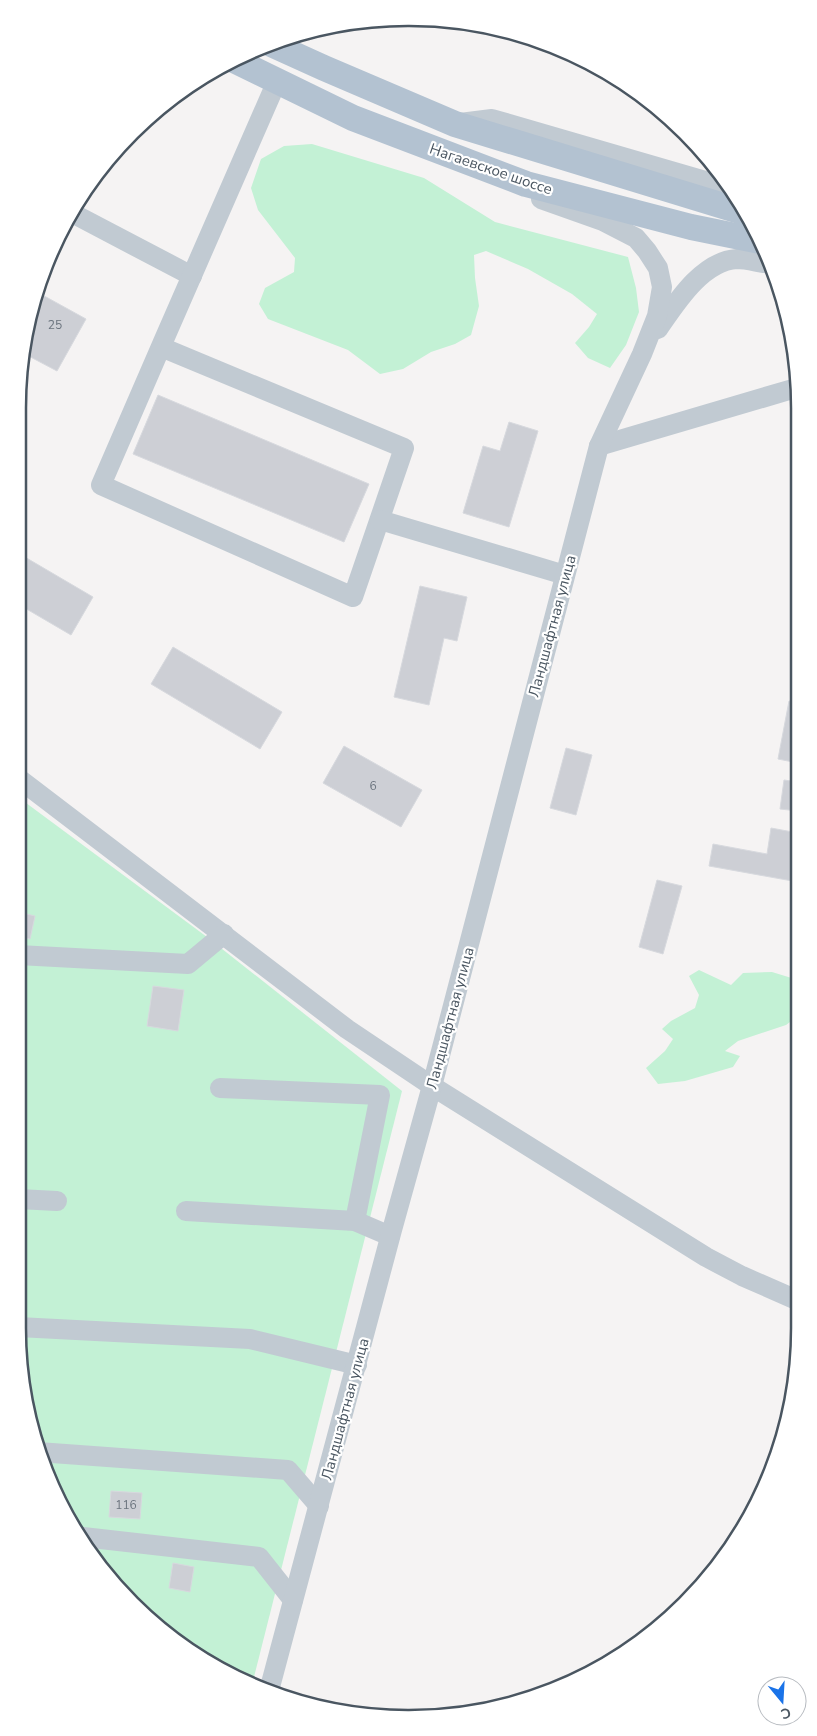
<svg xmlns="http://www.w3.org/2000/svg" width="817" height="1736" font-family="'Nunito Sans',sans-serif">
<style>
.green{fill:#c3f1d5}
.building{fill:#cdcfd5;stroke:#d7d9de}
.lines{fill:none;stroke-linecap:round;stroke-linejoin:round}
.minor{stroke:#c1cad2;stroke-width:20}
.major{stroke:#b3c2d1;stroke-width:26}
.labels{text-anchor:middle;stroke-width:4.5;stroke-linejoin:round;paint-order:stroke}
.number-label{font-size:12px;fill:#6b747e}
.street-label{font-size:15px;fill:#4a5661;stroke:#fff}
.rim{fill:none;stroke:#4a5661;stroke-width:2.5}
</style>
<rect width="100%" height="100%" fill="#f5f3f3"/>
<!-- green -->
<g class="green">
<polygon points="312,144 424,178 495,222 628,257 636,288 639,312 626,345 610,368 588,358 575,343 589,327 597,314 572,294 528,269 486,251 474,255 475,278 479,306 471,335 455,344 431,352 403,369 380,374 348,350 268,319 259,304 265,288 294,272 295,258 258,210 251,188 261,159 284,146"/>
<polygon points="18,797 207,937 402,1091 253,1681 213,1666 150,1621 98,1566 38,1453 18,1327"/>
<polygon points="699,970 731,985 743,973 772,972 798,980 798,1016 786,1025 738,1041 725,1051 740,1056 733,1067 685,1081 658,1084 646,1068 665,1051 673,1039 662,1029 671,1021 695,1008 699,995 689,976"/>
</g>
<!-- building -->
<g class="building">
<polygon points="37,292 86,319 57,371 23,353 25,332"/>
<polygon points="158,395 369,484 344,542 133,454"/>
<polygon points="509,422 538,431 509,527 463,513 483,446 500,451"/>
<polygon points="18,553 93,597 71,635 18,604"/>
<polygon points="420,586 467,597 457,641 444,638 429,705 394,697"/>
<polygon points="173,647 282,712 260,749 151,684"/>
<polygon points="789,701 797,703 798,763 778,759"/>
<polygon points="344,746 422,790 401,827 323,783"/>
<polygon points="566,748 592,755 576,815 550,808"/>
<polygon points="784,780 798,782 798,811 780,809"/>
<polygon points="771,828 798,833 798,882 709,866 713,844 767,854"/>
<polygon points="657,880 682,886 663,954 639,947"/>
<polygon points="18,912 35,916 30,939 18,936"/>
<polygon points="153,986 184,990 178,1031 147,1026"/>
<polygon points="111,1491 142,1493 140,1519 109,1517"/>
<polygon points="173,1563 194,1567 190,1592 169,1588"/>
</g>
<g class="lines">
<!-- minor -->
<g class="minor">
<polyline points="460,123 492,119 716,184 725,182"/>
<polyline points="72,213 192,276"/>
<path d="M 658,329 C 676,303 702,261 737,259 C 747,259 760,263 771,264"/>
<path d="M 161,347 L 404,448 L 353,597 L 101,485 C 159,350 218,216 277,81"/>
<polyline points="599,446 796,388"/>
<polyline points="380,520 565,575"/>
<polyline points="18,778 347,1029 432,1086 706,1257 742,1276 799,1301"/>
<polyline points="18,955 188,964 224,934"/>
<polyline points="220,1088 380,1095 355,1221"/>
<polyline points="18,1199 57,1201"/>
<polyline points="186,1211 355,1221 390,1236"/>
<polyline points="18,1327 250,1339 357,1365"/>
<polyline points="38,1452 288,1470 319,1506"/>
<polyline points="83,1537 259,1557 293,1600"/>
<polyline points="270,1687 392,1230 432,1086 599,446 642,354 657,316 662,287 658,268 647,251 636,238 603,221 541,199"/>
</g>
<!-- major -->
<g class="major">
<polyline points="271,44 324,68 455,124 743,212"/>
<polyline points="234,60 353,118 526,184 691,227 760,241"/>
</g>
</g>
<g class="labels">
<!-- number labels -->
<g class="number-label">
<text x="55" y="329">25</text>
<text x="373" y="790">6</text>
<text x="126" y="1509">116</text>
</g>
<!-- street labels -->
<g class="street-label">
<text transform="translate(491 169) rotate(19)" y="5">Нагаевское шоссе</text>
<text transform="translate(552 626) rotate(-75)" y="5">Ландшафтная улица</text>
<text transform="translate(450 1018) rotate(-75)" y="5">Ландшафтная улица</text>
<text transform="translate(345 1409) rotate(-75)" y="5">Ландшафтная улица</text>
</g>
</g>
<!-- crop -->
<path d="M0 0H817V1736H0ZM408 26H409A382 382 0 0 1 791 408V1328A382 382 0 0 1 409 1710H408A382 382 0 0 1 26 1328V408A382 382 0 0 1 408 26Z" fill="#fff" fill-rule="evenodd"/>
<path class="rim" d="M408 26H409A382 382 0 0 1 791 408V1328A382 382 0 0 1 409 1710H408A382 382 0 0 1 26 1328V408A382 382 0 0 1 408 26Z"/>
<!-- north arrow -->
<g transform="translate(782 1701) rotate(162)"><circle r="24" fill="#ffffff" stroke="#b7bbc0"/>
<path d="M0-4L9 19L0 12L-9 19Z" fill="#1a73e8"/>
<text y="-8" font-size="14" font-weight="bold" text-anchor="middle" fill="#4a5661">С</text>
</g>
</svg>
